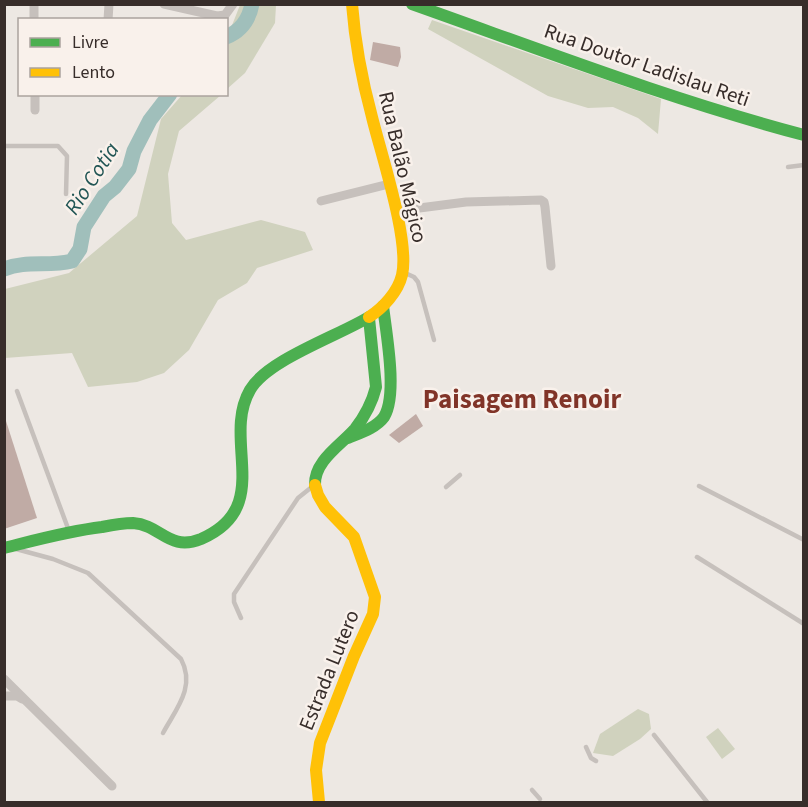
<svg xmlns="http://www.w3.org/2000/svg" width="808" height="807" font-family="'Source Sans 3',sans-serif">
<style>
.green{fill:#d0d2be}
.lines{fill:none;stroke-linecap:round;stroke-linejoin:round}
.river{stroke:#a0bfbb;stroke-width:15}
.building{fill:#c0aba5}
.lane{stroke:#c6c0bc;stroke-width:4.5}
.street{stroke:#c6c0bc;stroke-width:9}
.fast{stroke:#4caf50;stroke-width:12}
.slow{stroke:#ffc107;stroke-width:12}
.labels{text-anchor:middle;stroke-width:5;stroke-linejoin:round;paint-order:stroke}
.street-label{font-size:21px;fill:#372d2a;stroke:#f9f1eb}
.water-label{font-size:22px;font-style:italic;fill:#225655;stroke:#f9f1eb}
.district-label{font-size:27px;font-weight:bold;fill:#813428;stroke:#f9f1eb}
</style>
<rect width="100%" height="100%" fill="#ede8e3"/>
<!-- green -->
<g class="green">
<polygon points="240,5 276,5 275,23 245,73 227,89 227,38"/>
<polygon points="432,20 661,99 658,134 638,118 613,107 588,108 548,96 428,29"/>
<polygon points="182,95 221,95 179,131 168,174 172,223 186,240 261,220 305,232 313,250 257,268 247,283 218,300 189,350 164,373 137,382 88,387 72,353 5,358 5,289 69,273 137,216 161,119"/>
<polygon points="638,709 649,714 651,729 640,739 613,756 593,753 600,734"/>
<polygon points="718,728 735,749 722,759 706,737"/>
</g>
<g class="lines">
<!-- river -->
<g class="river">
<path d="M 226,37 C 241,31 249,20 252,4"/>
<path d="M 4,269 C 26,260 49,267 72,261 L 80,249 L 84,227 L 104,196 L 115,187 L 129,169 L 134,151 L 150,120 L 170,94"/>
</g>
</g>
<!-- building -->
<g class="building">
<polygon points="373,42 400,47 401,57 398,67 370,60"/>
<polygon points="416,414 423,426 399,443 389,435"/>
<polygon points="6,421 37,518 4,529 4,422"/>
</g>
<g class="lines">
<!-- lane -->
<g class="lane">
<polyline points="4,146 58,146 67,156 66,194"/>
<polyline points="788,167 804,165"/>
<polyline points="403,272 414,277 418,282 434,340"/>
<polyline points="17,391 69,531"/>
<polyline points="699,486 804,540"/>
<polyline points="446,487 460,475"/>
<path d="M 16,549 L 53,559 L 88,573 L 181,659 C 196,687 176,709 163,733"/>
<polyline points="697,557 804,624"/>
<polyline points="241,618 234,602 234,594 298,498 313,486"/>
<polyline points="654,735 707,802"/>
<polyline points="586,747 591,758 596,761"/>
<polyline points="532,790 540,799"/>
</g>
<!-- street -->
<g class="street">
<polyline points="34,4 34,20"/>
<polyline points="164,4 217,16 225,15 233,4"/>
<polyline points="108,20 109,4"/>
<polyline points="35,94 35,110"/>
<polyline points="321,201 389,184"/>
<polyline points="396,211 466,202 541,200 544,202 545,207 551,266"/>
<polyline points="4,679 112,786"/>
<polyline points="4,696 17,696 22,699"/>
</g>
<!-- fast -->
<g class="fast">
<path d="M 412,4 C 542,50 671,100 804,135"/>
<path d="M 348,438 C 360,433 376,428 384,417 C 398,395 386,332 383,306"/>
<path d="M 315,485 C 314,461 341,445 355,429 C 365,416 372,403 376,387 L 369,318"/>
<path d="M 4,548 C 36,540 68,531 102,527 C 112,525 123,523 133,523 C 161,525 169,552 201,539 C 275,507 221,440 250,390 C 267,360 338,336 369,317"/>
</g>
<!-- slow -->
<g class="slow">
<path d="M 352,4 C 355,43 362,80 372,117 C 381,154 410,241 402,275 C 398,292 383,308 369,317"/>
<polyline points="315,485 318,495 325,507 354,537 375,597 373,614 354,656 320,743 316,770 319,802"/>
</g>
</g>
<g class="labels">
<!-- street labels -->
<g class="street-label">
<text transform="translate(647 65) rotate(19)" y="7">Rua Doutor Ladislau Reti</text>
<text transform="translate(403 167) rotate(77)" y="7">Rua Balão Mágico</text>
<text transform="translate(329 670) rotate(-68)" y="7">Estrada Lutero</text>
</g>
<!-- water labels -->
<g class="water-label">
<text transform="translate(91 178) rotate(-57)" y="8">Rio Cotia</text>
</g>
<!-- district labels -->
<g class="district-label">
<text x="522" y="408">Paisagem Renoir</text>
</g>
</g>
<!-- border -->
<rect width="808" height="807" fill="none" stroke="#372d2a" stroke-width="12"/>
<!-- legend -->
<rect x="18" y="18" width="210" height="78" fill="#f9f1eb" stroke="#aba39e" stroke-width="1.5"/>
<rect x="30" y="38" width="30" height="9" fill="#4caf50" stroke="#aba39e" stroke-width="1.5"/>
<text x="72" y="48" font-size="18" fill="#372d2a">Livre</text>
<rect x="30" y="68" width="30" height="9" fill="#ffc107" stroke="#aba39e" stroke-width="1.5"/>
<text x="72" y="78" font-size="18" fill="#372d2a">Lento</text>
</svg>
